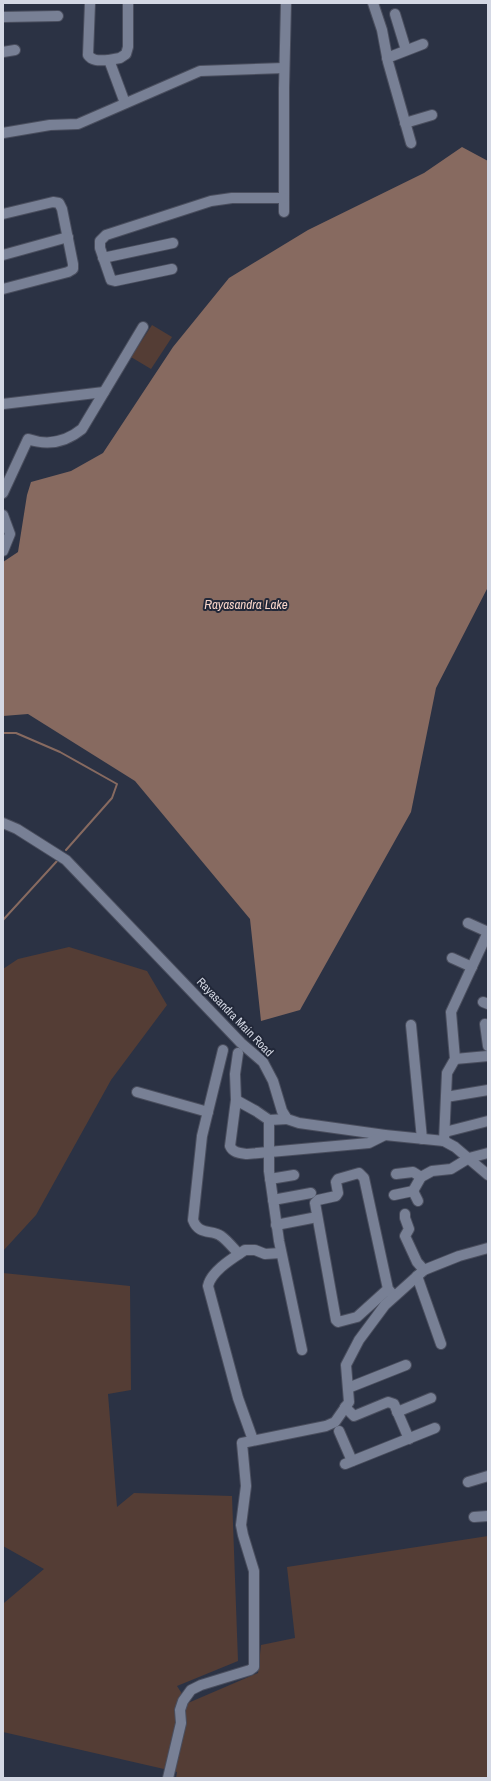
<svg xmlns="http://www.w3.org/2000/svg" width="491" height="1781" font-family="'Archivo Narrow',sans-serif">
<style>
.green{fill:#543d35}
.water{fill:#876a60}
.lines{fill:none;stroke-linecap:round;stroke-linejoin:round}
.stream{stroke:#876a60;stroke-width:2}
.minor-casing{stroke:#4a4e5e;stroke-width:12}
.minor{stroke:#788095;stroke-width:10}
.labels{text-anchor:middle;stroke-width:4;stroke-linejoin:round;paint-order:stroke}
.street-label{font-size:12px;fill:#d4d8e4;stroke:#222839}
.water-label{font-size:13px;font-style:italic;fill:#f7d4c9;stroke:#222839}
</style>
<rect width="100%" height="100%" fill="#2b3244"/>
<!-- green -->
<g class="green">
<polygon points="152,325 172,337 151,369 131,357"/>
<polygon points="69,947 147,971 167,1005 111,1080 36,1215 3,1251 3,969 18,959"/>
<polygon points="3,1273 130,1286 131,1390 108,1394 117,1507 134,1493 232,1496 238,1661 177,1686 188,1703 258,1673 261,1645 295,1638 287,1567 488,1536 488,1778 176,1778 177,1772 3,1732 4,1603 44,1569 3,1546"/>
</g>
<!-- water -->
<polygon class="water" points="462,147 488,161 488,587 436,688 411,812 300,1010 261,1021 250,919 135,781 28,714 3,716 3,562 18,552 27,495 31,482 71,471 103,453 173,347 229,278 308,230 424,173"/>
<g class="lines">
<!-- stream -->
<g class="stream">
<polyline points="3,733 16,733 60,752 117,784 112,798 66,850"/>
<polyline points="3,920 57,861"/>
</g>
<defs>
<g id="minor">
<path d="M 90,3 L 88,55 C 93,62 101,60 109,60 L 125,103"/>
<polyline points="373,3 382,30 388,62 411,143"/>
<polyline points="395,14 406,50"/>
<polyline points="3,17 58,16"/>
<polyline points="3,52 15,50"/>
<polyline points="387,58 423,44"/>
<polyline points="109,60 120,58 126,54 128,47 128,3"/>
<polyline points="405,123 432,115"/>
<polyline points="3,133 50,125 78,124 200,71 284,68"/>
<polyline points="284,212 284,88 286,3"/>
<polyline points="3,214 53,202 59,203 62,209 73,264 73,269 68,272 3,289"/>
<polyline points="3,255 68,237"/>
<polyline points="103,258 173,243"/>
<polyline points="172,269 115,281 111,280 100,248 100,241 106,235 211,201 232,198 284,198"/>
<polyline points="3,404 104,392"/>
<path d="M 3,493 L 28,439 C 48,446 66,442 82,429 L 143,327"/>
<polyline points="3,515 10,534 3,551"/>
<polyline points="3,823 17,829 66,860 241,1043 263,1062 273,1081 282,1111 287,1119 299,1123 385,1135 444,1141 455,1147 488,1175"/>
<polyline points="452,958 472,967"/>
<polyline points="483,1002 488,1004"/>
<polyline points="485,1024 488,1046"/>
<polyline points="411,1025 422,1139"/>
<path d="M 223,1050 L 202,1136 L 193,1220 C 199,1236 212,1229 221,1236 C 228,1241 233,1248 239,1254"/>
<path d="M 238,1053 L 235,1074 L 236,1100 L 230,1146 C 233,1153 240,1153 247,1154 L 369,1143 L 385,1135"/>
<polyline points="455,1059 488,1056"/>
<polyline points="137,1092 208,1112"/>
<polyline points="446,1097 488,1090"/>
<polyline points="236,1100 256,1111 269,1120 287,1119"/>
<polyline points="269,1120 269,1171 279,1241 302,1350"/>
<polyline points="445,1132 488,1121"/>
<polyline points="444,1141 447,1073 455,1059 451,1012 488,932 468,923"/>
<polyline points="396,1174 413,1172 421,1177"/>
<polyline points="270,1179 294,1175"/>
<polyline points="413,1191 418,1201"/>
<polyline points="394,1195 413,1191 421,1177 432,1171 451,1169 469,1158 488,1153"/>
<polyline points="273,1200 311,1193"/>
<polyline points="405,1214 405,1218 409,1229 405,1236 417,1262 424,1270"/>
<polyline points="276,1225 312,1218"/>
<polyline points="417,1276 441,1344"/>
<polyline points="388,1289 357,1317 338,1322 336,1320 315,1203 318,1200 336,1196 338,1193 336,1182 338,1179 359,1173 364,1178 388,1289 394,1296"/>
<polyline points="348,1388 406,1365"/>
<polyline points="345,1407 354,1416 388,1402 394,1404 409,1439"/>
<polyline points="397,1412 431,1398"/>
<polyline points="339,1431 352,1461"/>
<path d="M 253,1440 L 238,1398 L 208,1286 C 211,1271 233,1258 245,1250 L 255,1250 L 265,1254 L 281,1253"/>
<polyline points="345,1464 435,1428"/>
<polyline points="468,1482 488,1476"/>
<polyline points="474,1517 488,1516"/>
<polyline points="168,1778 181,1723 180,1710 183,1701 191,1690 201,1685 250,1670 254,1667 254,1571 243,1535 241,1525 246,1486 242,1443 326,1426 335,1422 349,1402 346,1365 359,1340 385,1305 424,1270 459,1256 488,1248"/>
</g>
</defs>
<!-- minor casing -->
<use href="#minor" class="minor-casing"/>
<!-- minor -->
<use href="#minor" class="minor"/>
</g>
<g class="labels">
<!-- street labels -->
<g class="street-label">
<text transform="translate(235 1017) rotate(46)" y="4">Rayasandra Main Road</text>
</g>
<!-- water labels -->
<g class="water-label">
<text x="246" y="609">Rayasandra Lake</text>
</g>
</g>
<!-- border -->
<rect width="491" height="1781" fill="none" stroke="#d4d8e4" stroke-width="8"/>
</svg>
